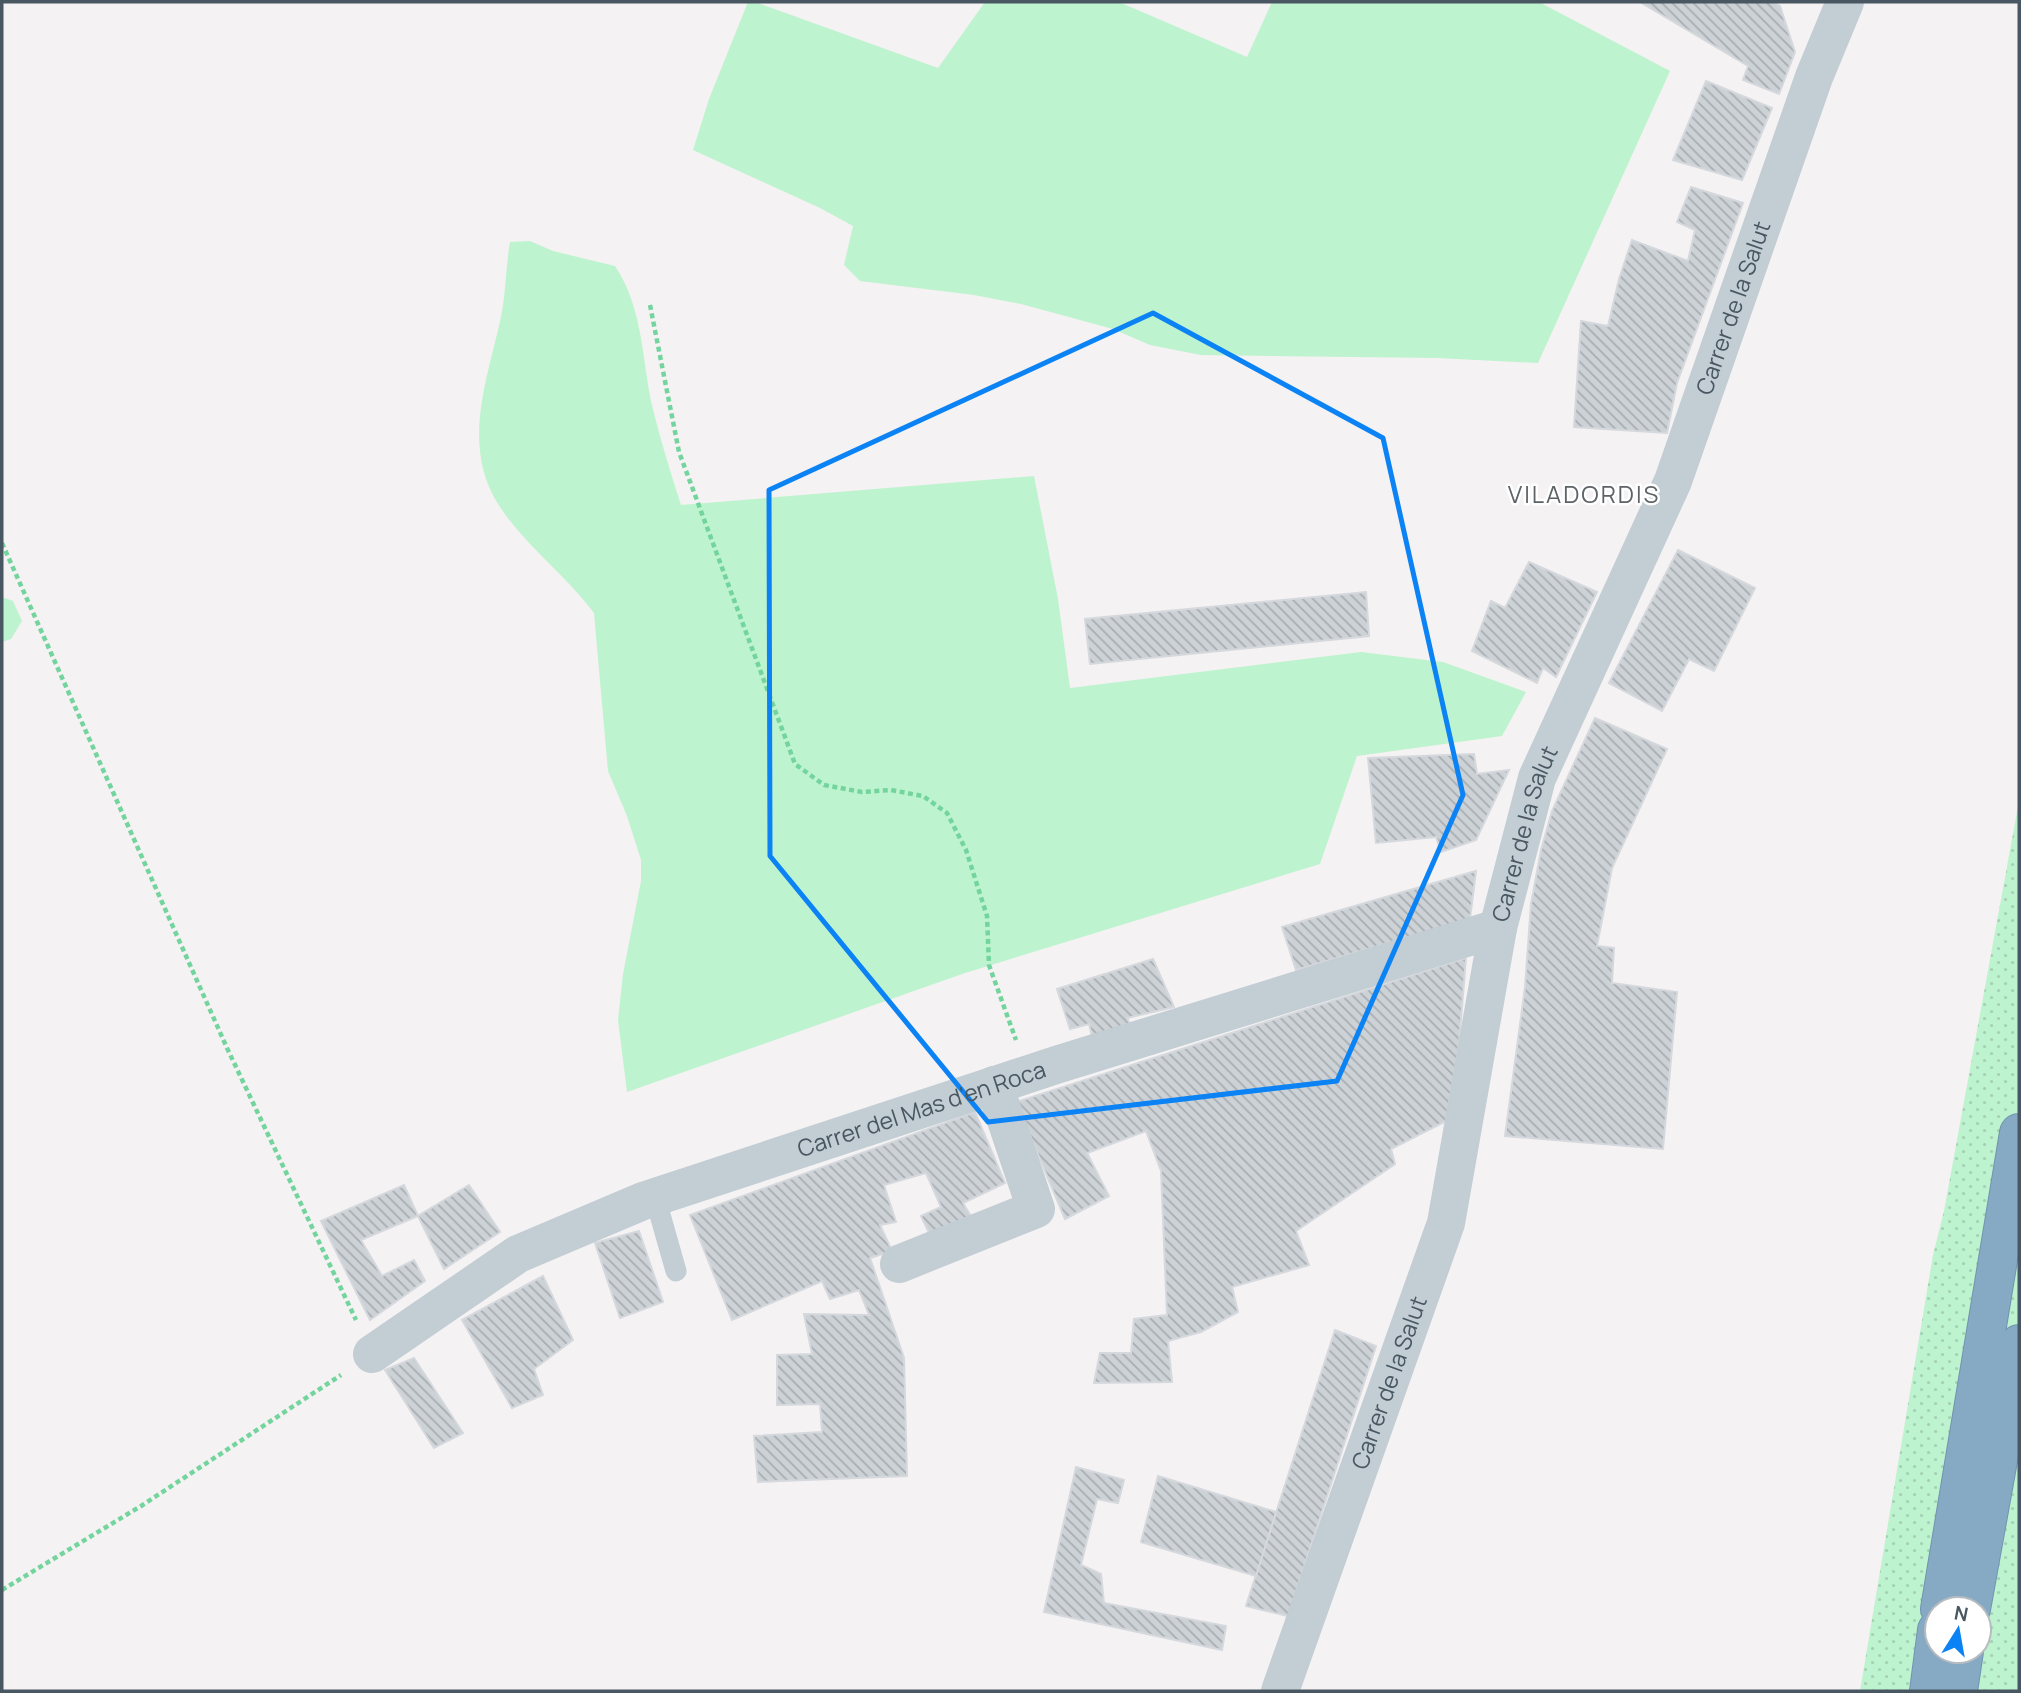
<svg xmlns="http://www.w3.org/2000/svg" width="2021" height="1693" font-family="Manrope,sans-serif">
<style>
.grass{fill:url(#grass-dots);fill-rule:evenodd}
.garden{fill:#bef3cf}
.building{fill:url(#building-back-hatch);stroke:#d5d8dd;stroke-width:2}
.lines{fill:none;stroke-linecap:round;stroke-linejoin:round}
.highway-casing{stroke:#7194b0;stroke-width:40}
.path{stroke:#73d59d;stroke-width:4.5;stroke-dasharray:5 3.5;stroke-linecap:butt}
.lane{stroke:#c2cdd4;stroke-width:21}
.street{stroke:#c2cdd4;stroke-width:38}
.highway{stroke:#86a9c4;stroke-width:38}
.marked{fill:none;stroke:#0b83f5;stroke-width:5;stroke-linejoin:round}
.labels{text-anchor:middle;stroke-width:5;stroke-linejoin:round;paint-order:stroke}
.street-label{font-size:23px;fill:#485761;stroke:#fff}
.neighbourhood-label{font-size:24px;letter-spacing:2px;fill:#5d6367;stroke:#fff}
</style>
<defs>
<pattern id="grass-dots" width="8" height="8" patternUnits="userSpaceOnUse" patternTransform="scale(1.75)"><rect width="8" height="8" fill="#bef3cf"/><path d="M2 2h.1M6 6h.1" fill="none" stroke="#a5d2b4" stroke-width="1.8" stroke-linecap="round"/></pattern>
<pattern id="building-back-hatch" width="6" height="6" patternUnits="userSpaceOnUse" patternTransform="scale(1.75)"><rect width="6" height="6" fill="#cdd2d6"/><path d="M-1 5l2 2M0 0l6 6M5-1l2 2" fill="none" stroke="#a8adb1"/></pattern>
</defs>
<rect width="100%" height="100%" fill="#f4f2f2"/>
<!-- grass -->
<path class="grass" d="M 2019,801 L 2019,1691 L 1860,1691 L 1933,1255 L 1944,1211 ZM 1937,1609 L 1979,1609 L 1979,1651 L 1937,1651 Z"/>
<!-- garden -->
<g class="garden">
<polygon points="748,2 755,2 938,68 985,2 1119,2 1247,57 1272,2 1539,2 1670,71 1538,363 1437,358 1201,355 1150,345 1113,329 1021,304 974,295 860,281 844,265 853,226 820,208 693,150 709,99"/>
<path d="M 530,241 L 553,251 L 615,266 C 642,306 642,356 651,401 C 659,435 670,471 681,505 L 1034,476 L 1058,599 L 1070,688 L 1361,652 L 1443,662 L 1526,692 L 1502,736 L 1357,756 L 1320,864 L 965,973 L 627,1092 L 618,1020 L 623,974 L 641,881 L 641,860 L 627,816 L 608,771 L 594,613 C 565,574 524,545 498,504 C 460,443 489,376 502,312 C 506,289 506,265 510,242 Z"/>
<polygon points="2,597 13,601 22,621 11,639 2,642"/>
</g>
<!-- building -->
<g class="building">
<polygon points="1640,2 1773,2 1780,6 1795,52 1779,94 1743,80 1748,66"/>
<polygon points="1706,81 1772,108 1742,180 1673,160"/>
<polygon points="1691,187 1743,203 1677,383 1667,433 1574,427 1581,321 1608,326 1619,279 1632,240 1688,261 1695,230 1677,222"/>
<polygon points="1678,550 1755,588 1714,671 1689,659 1662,711 1609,683"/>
<polygon points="1529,562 1597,592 1556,677 1543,668 1537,683 1472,651 1491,601 1505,608"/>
<polygon points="1366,592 1369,636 1090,664 1085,619"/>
<polygon points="1595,718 1667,749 1612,868 1597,946 1614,948 1612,983 1677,992 1663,1149 1505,1136 1525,987 1531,904 1541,850 1552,811"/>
<polygon points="1474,754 1477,774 1509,770 1476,840 1441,852 1436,837 1376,843 1368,758"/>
<polygon points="1476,871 1470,919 1296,970 1282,927"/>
<polygon points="1466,958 1459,1044 1446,1121 1391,1149 1395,1164 1296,1231 1309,1265 1232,1287 1238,1312 1201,1332 1168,1341 1172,1382 1094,1383 1100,1353 1131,1353 1134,1319 1167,1315 1161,1171 1146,1131 1087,1153 1109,1196 1065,1219 1016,1102"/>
<polygon points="1153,959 1174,1007 1127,1018 1132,1028 1093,1040 1089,1024 1070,1029 1057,989"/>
<polygon points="975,1112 1005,1183 963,1203 972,1218 930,1235 921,1216 941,1207 926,1173 884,1185 896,1222 880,1225 892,1251 870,1258 904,1358 907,1476 758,1482 754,1436 822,1432 820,1404 777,1405 777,1355 812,1354 804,1314 869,1315 859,1290 830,1299 822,1281 732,1320 690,1215"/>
<polygon points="404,1185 418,1216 361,1240 382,1276 414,1260 425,1281 370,1320 321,1221"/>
<polygon points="469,1185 500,1232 444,1269 418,1216"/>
<polygon points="639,1231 663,1302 620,1318 595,1243"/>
<polygon points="543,1276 573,1340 534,1369 543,1395 512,1408 462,1320"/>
<polygon points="1335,1330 1376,1346 1288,1616 1246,1606"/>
<polygon points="414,1358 463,1433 434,1448 385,1370"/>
<polygon points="1076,1467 1124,1480 1118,1503 1097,1499 1081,1565 1101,1574 1104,1603 1226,1626 1222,1650 1044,1612"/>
<polygon points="1158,1476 1276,1512 1256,1576 1141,1542"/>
</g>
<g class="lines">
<defs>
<g id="highway">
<polyline points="1940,1609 2019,1133"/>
<polyline points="1971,1609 2019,1344"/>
<polyline points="1929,1691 1937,1630"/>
<polyline points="1958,1691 1964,1651"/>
</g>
</defs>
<!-- highway casing -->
<use href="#highway" class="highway-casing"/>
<!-- path -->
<g class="path">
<polyline points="650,305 679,452 795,764 824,785 862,792 891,790 923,796 947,813 966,850 987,916 989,965 1016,1040"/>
<polyline points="2,543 227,1048 356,1320"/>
<polyline points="2,1590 141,1506 341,1375"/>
</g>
<!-- lane -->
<polyline class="lane" points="655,1197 676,1271"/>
<!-- street -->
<g class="street">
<polyline points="899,1264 1036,1209 994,1085"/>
<path id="s1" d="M 372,1354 L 518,1254 L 643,1201 L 1056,1065 L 1498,928"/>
<path id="s2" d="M 1280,1691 L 1446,1223 L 1498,928 L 1537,778 L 1673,481 L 1814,77 L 1845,2"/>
</g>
<!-- highway -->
<use href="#highway" class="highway"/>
</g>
<!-- marked area -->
<path class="marked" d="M 1153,313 L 1383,438 L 1463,795 L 1337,1081 L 988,1122 L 770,856 L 769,490 Z"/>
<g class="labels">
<!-- street labels -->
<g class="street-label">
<text dy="8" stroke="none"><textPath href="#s2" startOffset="1461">Carrer de la Salut</textPath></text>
<text dy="8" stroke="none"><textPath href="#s2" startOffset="894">Carrer de la Salut</textPath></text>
<text dy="8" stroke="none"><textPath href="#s1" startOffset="606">Carrer del Mas d'en Roca</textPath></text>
<text dy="8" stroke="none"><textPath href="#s2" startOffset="327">Carrer de la Salut</textPath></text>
</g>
<!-- neighbourhood labels -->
<g class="neighbourhood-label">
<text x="1584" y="503">VILADORDIS</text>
</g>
</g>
<!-- border -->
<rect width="2021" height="1693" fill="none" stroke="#485761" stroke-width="7"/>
<!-- north arrow -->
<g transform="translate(1958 1630) rotate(11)"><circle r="33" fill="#ffffff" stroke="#b6bcc0" stroke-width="2"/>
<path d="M0-5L12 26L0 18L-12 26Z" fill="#0b83f5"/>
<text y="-10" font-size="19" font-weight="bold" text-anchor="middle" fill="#485761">N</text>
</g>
</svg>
